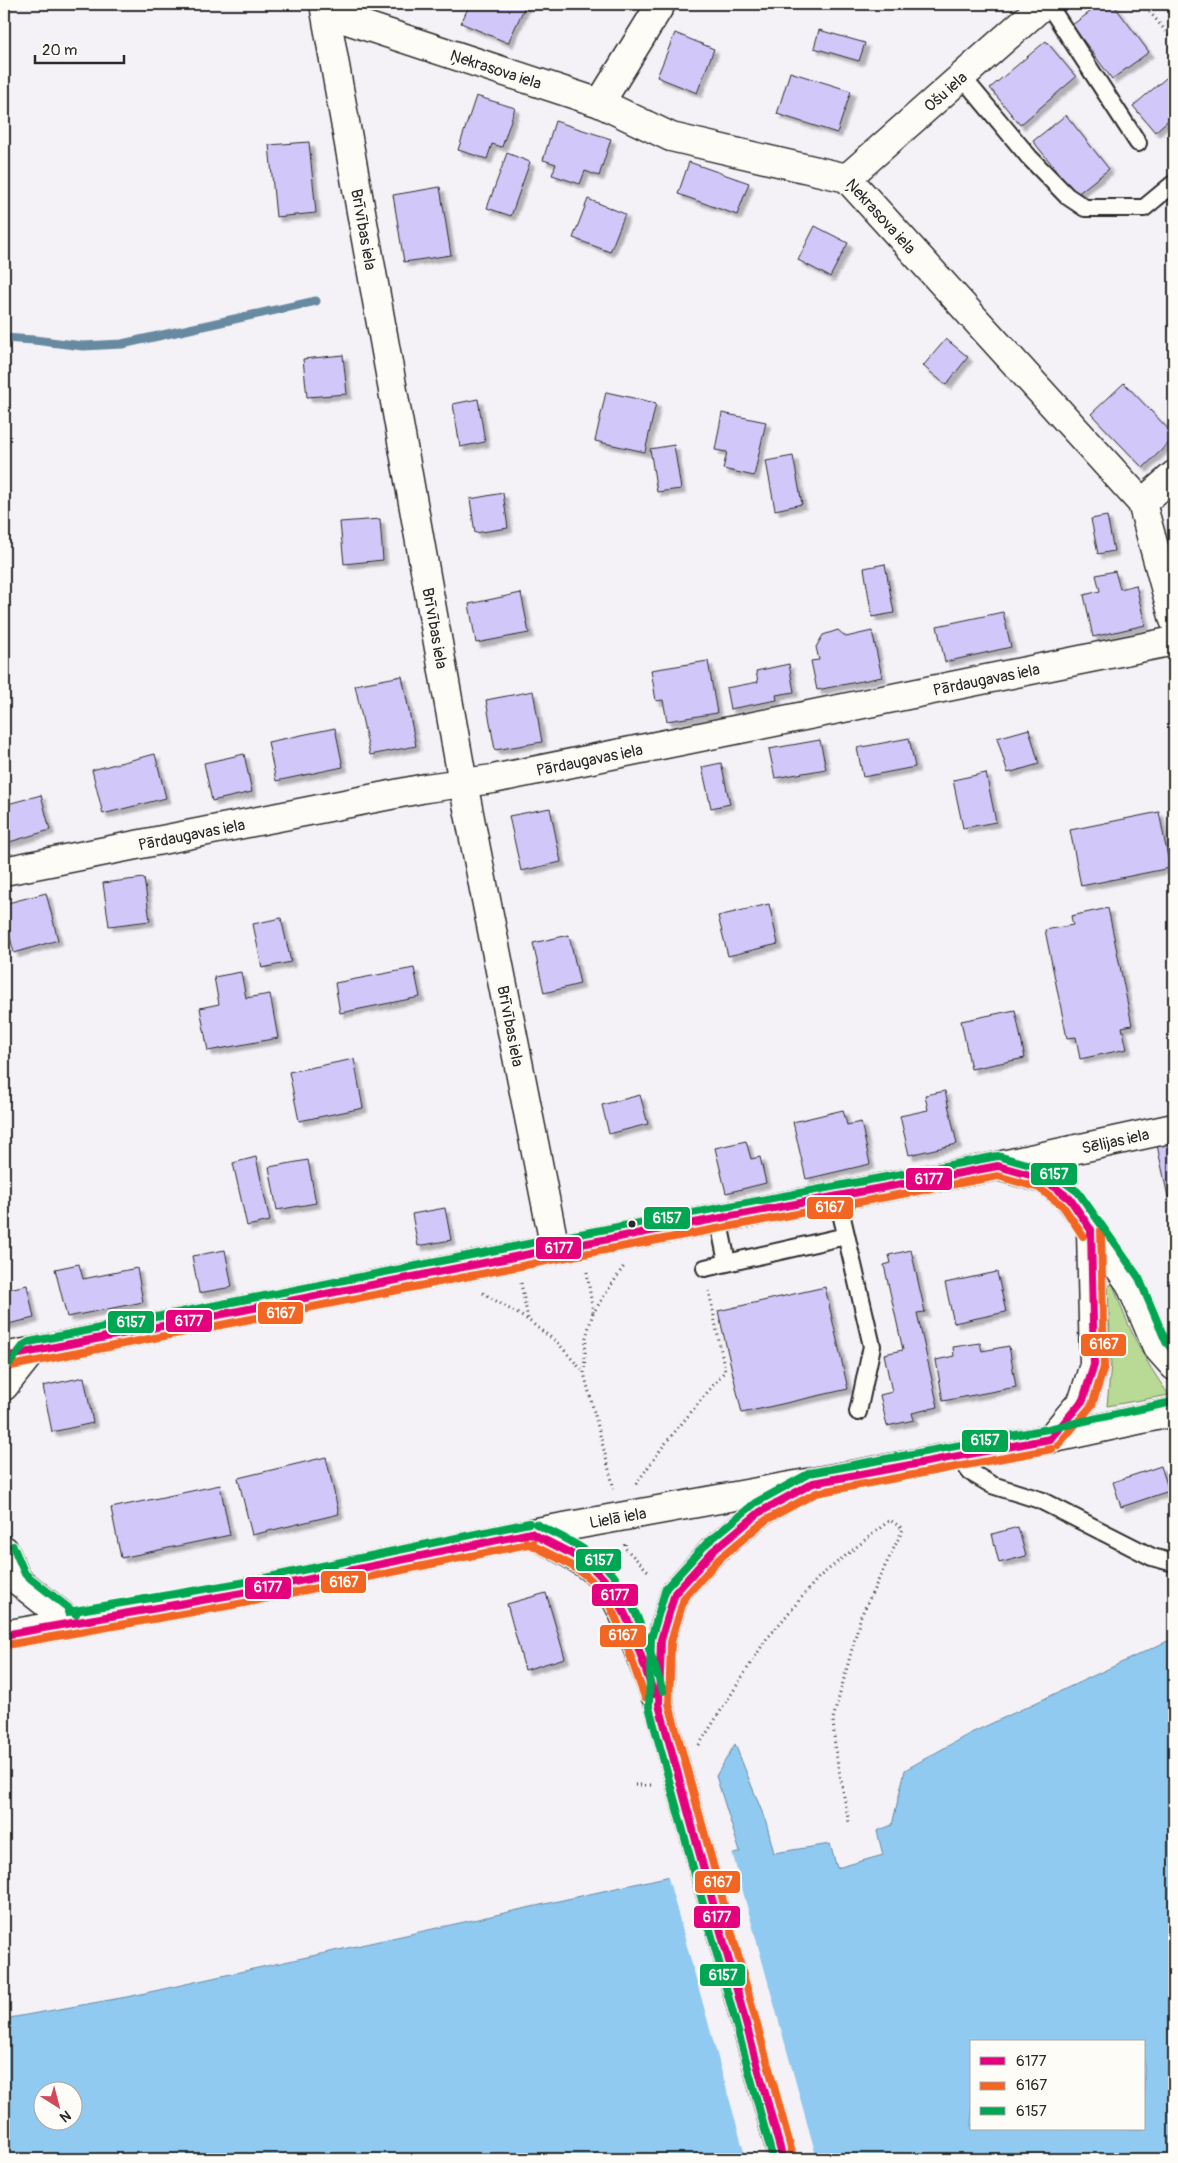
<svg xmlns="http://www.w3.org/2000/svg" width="1178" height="2163" font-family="Pangolin,sans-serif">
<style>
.green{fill:#b8da94;stroke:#728260}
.water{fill:#91caf0;stroke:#688aa1;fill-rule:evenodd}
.pier{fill:#f4f1f7}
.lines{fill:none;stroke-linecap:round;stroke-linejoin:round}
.stream{stroke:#688aa1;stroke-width:9}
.building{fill:#d2c7f9;stroke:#2b2b2b;filter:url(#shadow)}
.service-casing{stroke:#2b2b2b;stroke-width:20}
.minor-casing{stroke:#2b2b2b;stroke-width:31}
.primary-casing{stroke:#2b2b2b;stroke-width:31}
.path{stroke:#2b2b2b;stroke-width:3;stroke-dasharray:1 4;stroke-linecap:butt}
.service{stroke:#fdfcf7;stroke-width:16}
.minor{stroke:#fdfcf7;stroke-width:28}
.primary{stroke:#fdfcf7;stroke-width:28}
.primary-bridge-casing{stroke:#2b2b2b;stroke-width:31;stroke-linecap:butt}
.primary-bridge{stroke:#fdfcf7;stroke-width:28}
.bus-1-casing{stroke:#fdfcf7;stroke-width:11}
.bus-2-casing{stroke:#fdfcf7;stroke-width:11}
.bus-3-casing{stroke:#fdfcf7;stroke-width:11}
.bus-1{stroke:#e5007d;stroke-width:8}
.bus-2{stroke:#f26522;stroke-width:8}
.bus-3{stroke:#00a651;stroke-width:8}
.bus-dot{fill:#2b2b2b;stroke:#fdfcf7;stroke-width:2}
.labels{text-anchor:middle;stroke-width:4.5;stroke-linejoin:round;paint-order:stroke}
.street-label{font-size:16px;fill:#2b2b2b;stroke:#fdfcf7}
.line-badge{stroke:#fdfcf7;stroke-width:2}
.badge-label{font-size:14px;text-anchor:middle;font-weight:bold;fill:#fff}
</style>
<defs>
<filter id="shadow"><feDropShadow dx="4.5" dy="4.5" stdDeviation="1" flood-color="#0004"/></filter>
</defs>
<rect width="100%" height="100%" fill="#f4f1f7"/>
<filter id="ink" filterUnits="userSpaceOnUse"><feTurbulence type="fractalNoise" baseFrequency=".02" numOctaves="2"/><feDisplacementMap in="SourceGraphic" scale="10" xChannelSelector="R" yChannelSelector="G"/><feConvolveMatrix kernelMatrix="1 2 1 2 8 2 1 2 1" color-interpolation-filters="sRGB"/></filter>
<g filter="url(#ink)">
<!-- green -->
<path class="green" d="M 1113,1284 C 1127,1326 1143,1359 1169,1395 L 1107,1406 L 1111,1365 L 1108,1286 Z"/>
<!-- water -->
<path class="water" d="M 1174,1638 L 1174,2159 L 4,2159 L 4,2019 L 132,1996 L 666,1877 L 740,1852 L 716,1776 L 735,1744 L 766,1822 L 774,1853 L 830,1844 L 837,1868 L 883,1855 L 877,1831 L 892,1825 L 905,1770 L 969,1734 ZM 972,2042 L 1144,2042 L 1144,2129 L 972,2129 ZM 42,2090 L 72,2090 L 72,2120 L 42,2120 Z"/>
<!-- pier -->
<polygon class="pier" points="732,1852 817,2159 746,2159 667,1874"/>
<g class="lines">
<!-- stream -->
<polyline class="stream" points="4,338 34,340 83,346 122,344 316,301"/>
</g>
<!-- building -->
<g class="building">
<polygon points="470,4 526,4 508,43 461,23"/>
<polygon points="1101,4 1113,4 1149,52 1112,79 1072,25"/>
<polygon points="819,30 865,43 859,61 814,48"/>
<polygon points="675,33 714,49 697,93 657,77"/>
<polygon points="1046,41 1076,77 1020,125 990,88"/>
<polygon points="790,72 851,91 837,133 777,114"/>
<polygon points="1172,73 1174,76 1174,115 1155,132 1133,106"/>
<polygon points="476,96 515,108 502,147 492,144 487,159 458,150"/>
<polygon points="1066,115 1109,169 1076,195 1033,141"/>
<polygon points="555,121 611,139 599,176 585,171 580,184 552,175 556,164 543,160"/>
<polygon points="309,142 316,213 276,217 269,145"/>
<polygon points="507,153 530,162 511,216 487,208"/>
<polygon points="689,162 749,183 737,215 678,194"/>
<polygon points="440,187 451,255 404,262 393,195"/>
<polygon points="588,199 625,214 610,252 573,238"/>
<polygon points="815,226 848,243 830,277 798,260"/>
<polygon points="946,339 968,357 946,385 923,366"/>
<polygon points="343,355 347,394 307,397 303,359"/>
<polygon points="1124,383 1174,435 1174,438 1143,468 1091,414"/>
<polygon points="606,392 656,403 645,452 595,441"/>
<polygon points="478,399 485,442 460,447 453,404"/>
<polygon points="722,413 766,422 754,476 723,469 727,452 715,450"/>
<polygon points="674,445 681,489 657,492 650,449"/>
<polygon points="793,456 802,504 775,510 766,461"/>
<polygon points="503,493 508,528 475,533 470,499"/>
<polygon points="1107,516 1114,551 1098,554 1091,519"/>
<polygon points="380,519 383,560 344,564 340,522"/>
<polygon points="885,564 894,613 872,617 864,568"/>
<polygon points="1115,571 1120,589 1136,585 1145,625 1093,637 1084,595 1100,591 1096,575"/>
<polygon points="521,593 529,633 476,643 469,604"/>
<polygon points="1003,612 1011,647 945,662 937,626"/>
<polygon points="838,630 846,637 872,631 882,677 817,690 811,661 819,660 816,647 823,635"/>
<polygon points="708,661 717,713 667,721 663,700 656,701 651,670"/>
<polygon points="789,664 794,692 776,695 777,700 730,709 726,688 758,682 756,671"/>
<polygon points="402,676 416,746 370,755 355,685"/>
<polygon points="533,691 542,742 495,750 486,700"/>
<polygon points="335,728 343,767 276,781 268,742"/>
<polygon points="1029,729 1039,764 1008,773 997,738"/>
<polygon points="909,738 915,767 863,777 857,748"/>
<polygon points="820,740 826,769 775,778 769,749"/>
<polygon points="155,754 166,798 103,814 92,770"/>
<polygon points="244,754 252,792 212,801 204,763"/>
<polygon points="721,763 730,804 711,808 702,767"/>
<polygon points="986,773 996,822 963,828 953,780"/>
<polygon points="41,795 50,830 6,843 4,835 4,805"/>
<polygon points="550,808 561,862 521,871 509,816"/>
<polygon points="1159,812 1170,868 1081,886 1070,830"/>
<polygon points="144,878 150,921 109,926 103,883"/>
<polygon points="46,893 58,940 14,953 4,914 4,904"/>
<polygon points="769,904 778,944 728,956 718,916"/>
<polygon points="1108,908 1132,1025 1122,1027 1127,1049 1080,1059 1076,1037 1067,1038 1045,930 1073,925 1071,916"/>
<polygon points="281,918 291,962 262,968 253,924"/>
<polygon points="569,935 580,984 544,993 533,943"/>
<polygon points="414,968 420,997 340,1013 335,983"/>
<polygon points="241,972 246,998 270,994 278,1038 208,1051 200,1008 219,1004 214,977"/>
<polygon points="1015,1010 1025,1058 971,1069 961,1021"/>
<polygon points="354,1059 363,1108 299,1121 289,1072"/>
<polygon points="945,1091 957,1144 909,1155 900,1116 928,1110 925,1095"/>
<polygon points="640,1095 648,1124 609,1134 602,1105"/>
<polygon points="843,1110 847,1125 861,1122 870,1164 806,1179 793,1122"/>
<polygon points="746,1141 751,1159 760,1157 766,1183 726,1193 715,1148"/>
<polygon points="1174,1142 1174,1196 1168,1197 1157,1145"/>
<polygon points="256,1157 270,1221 247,1226 233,1163"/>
<polygon points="308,1160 316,1203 277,1210 269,1167"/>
<polygon points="445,1208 451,1240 418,1246 412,1214"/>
<polygon points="225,1250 232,1287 199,1293 192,1256"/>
<polygon points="911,1250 925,1312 917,1313 938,1407 912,1413 914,1420 887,1426 880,1395 892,1392 884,1354 903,1350 884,1265 891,1263 889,1255"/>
<polygon points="79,1264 83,1279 137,1268 143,1302 67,1317 55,1269"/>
<polygon points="997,1272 1006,1312 954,1323 945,1283"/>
<polygon points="27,1285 34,1318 4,1325 4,1290"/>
<polygon points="825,1287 848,1389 742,1413 718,1311"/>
<polygon points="980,1343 982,1351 1009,1346 1016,1387 943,1401 936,1360 954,1356 953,1347"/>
<polygon points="84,1377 93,1423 52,1432 43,1386"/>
<polygon points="326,1457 339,1514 252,1535 238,1478"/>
<polygon points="1161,1466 1169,1491 1121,1507 1113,1482"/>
<polygon points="220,1485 230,1535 121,1558 111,1508"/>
<polygon points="1018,1527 1026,1556 999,1563 992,1534"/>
<polygon points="546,1593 565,1658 525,1670 507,1604"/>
</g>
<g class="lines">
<defs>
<g id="service">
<polyline points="1048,4 1138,143"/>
<polyline points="963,78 1029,157 1067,196 1085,208 1144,208 1173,184"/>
<polyline points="837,1196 872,1346 858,1412"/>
<polyline points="718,1218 727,1262"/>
<polyline points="705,1268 846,1236"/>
<polyline points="958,1456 970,1472 992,1485 1040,1500 1152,1557 1174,1563"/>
</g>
<g id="minor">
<path id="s1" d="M 324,4 L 463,783 L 555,1249"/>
<path id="s2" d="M 326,13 L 600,103 L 671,137 L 847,178 L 1142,503 L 1174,620"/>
<polyline points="600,103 661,4"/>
<path id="s3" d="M 847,178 L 1044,4"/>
<polyline points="1142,503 1174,475"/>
<path id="s4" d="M 4,871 L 426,788 L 493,779 L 1174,641"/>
<path id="s5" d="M 998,1166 L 1174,1128"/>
</g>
<g id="primary">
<polyline points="4,1357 555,1249 998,1166 1044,1179 1070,1199 1130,1283 1157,1347 1174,1366"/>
<polyline points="4,1386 31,1352"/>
<polyline points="1050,1439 1083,1400 1094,1365 1091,1230"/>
<path d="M 531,1533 C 553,1545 578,1556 597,1573 C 622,1595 642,1662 655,1695"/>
<polyline points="4,1550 17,1580 70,1622"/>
<path id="s6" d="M 4,1635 L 242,1593 L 531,1533 L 1050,1439 L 1174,1412"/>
<polyline points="659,1705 661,1640 675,1593 713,1551 760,1512 792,1494"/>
<polyline points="719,1925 783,2159"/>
</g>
</defs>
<!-- service casing -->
<use href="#service" class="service-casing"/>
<!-- minor casing -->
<use href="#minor" class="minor-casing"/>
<!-- primary casing -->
<use href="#primary" class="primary-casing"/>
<!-- path -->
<g class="path">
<polyline points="1143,4 1174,41"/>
<polyline points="587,1272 593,1313"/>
<polyline points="521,1283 528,1319"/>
<polyline points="483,1293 528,1320 558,1343 584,1373"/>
<polyline points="636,1484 664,1445 725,1371 709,1291"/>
<polyline points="614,1489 584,1373 586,1337 593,1313 624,1266"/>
<polyline points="625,1544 625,1548 650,1573"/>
<polyline points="699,1745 765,1641 819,1577 890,1520 903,1529 861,1616 833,1719 835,1748 849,1823"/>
<polyline points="635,1785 652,1785"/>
</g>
<!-- service -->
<use href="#service" class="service"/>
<!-- minor -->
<use href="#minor" class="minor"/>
<!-- primary -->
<use href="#primary" class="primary"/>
<defs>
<polyline id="primary-bridge" points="659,1705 719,1925"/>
</defs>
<!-- primary-bridge casing -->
<use href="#primary-bridge" class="primary-bridge-casing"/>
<!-- primary-bridge -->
<use href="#primary-bridge" class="primary-bridge"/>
<defs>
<g id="bus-1">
<polyline points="4,1357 555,1249 998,1166 1044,1179 1070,1199 1091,1230"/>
<polyline points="1050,1439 1083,1400 1094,1365 1091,1230"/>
<path d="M 531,1533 C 553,1545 579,1555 597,1572 C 627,1601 640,1656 654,1694"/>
<polyline points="4,1635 242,1593 531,1533"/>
<polyline points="783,2159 659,1705 661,1640 675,1593 713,1551 760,1512 813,1483 1050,1439"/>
</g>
<g id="bus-2">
<polyline points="6,1367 557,1259 998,1176 1039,1188 1063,1206 1083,1236"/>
<polyline points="1058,1445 1092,1405 1104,1367 1101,1230"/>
<path d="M 526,1542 C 547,1553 572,1563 590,1579 C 618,1605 631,1662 645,1697"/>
<polyline points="6,1645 244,1603 533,1543"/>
<polyline points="793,2156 669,1704 671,1642 684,1598 720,1558 766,1520 816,1493 1052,1449"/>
</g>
<g id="bus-3">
<polyline points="4,1370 24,1345 29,1342 553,1239 998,1156 1048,1170 1078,1192 1139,1278 1166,1342 1174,1351"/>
<path d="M 536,1524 C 559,1536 586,1547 605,1566 C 637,1598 648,1649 663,1691"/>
<polyline points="13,1546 25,1574 76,1614"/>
<polyline points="68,1612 240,1583 529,1523"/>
<polyline points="773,2159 649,1707 651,1639 666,1588 707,1543 755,1503 810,1473 1048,1429 1172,1402"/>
</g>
</defs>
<!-- bus-1 casing -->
<use href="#bus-1" class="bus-1-casing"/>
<!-- bus-2 casing -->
<use href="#bus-2" class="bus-2-casing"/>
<!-- bus-3 casing -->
<use href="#bus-3" class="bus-3-casing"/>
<!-- bus-1 -->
<use href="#bus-1" class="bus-1"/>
<!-- bus-2 -->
<use href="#bus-2" class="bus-2"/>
<!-- bus-3 -->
<use href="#bus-3" class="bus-3"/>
</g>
</g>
<!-- markers -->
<circle class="bus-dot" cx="632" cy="1224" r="4.5"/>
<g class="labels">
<!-- street labels -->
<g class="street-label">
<text dy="6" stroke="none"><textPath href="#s2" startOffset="179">Ņekrasova iela</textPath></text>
<text dy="6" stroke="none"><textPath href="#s3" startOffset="131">Ošu iela</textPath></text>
<text dy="6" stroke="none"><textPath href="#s2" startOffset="599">Ņekrasova iela</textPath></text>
<text dy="6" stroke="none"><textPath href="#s1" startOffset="229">Brīvības iela</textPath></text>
<text dy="6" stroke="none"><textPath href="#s1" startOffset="634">Brīvības iela</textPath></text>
<text dy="6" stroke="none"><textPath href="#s4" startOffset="1001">Pārdaugavas iela</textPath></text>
<text dy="6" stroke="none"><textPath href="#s4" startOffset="596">Pārdaugavas iela</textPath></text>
<text dy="6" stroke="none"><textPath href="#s4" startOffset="191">Pārdaugavas iela</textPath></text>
<text dy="6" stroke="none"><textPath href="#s1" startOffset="1039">Brīvības iela</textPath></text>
<text dy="6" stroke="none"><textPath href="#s5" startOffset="120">Sēlijas iela</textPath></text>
<text dy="6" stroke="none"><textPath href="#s6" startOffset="625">Lielā iela</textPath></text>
</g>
</g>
<g class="line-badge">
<rect x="1030" y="1162" width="48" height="24" rx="5" fill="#00a651"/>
<rect x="905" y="1167" width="48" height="24" rx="5" fill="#e5007d"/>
<rect x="806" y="1196" width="48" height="24" rx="5" fill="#f26522"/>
<rect x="643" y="1206" width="48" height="24" rx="5" fill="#00a651"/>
<rect x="535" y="1236" width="47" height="24" rx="5" fill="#e5007d"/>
<rect x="257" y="1301" width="47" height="24" rx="5" fill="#f26522"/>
<rect x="165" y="1309" width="48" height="24" rx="5" fill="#e5007d"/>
<rect x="107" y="1310" width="48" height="24" rx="5" fill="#00a651"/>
<rect x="1080" y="1333" width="47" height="24" rx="5" fill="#f26522"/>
<rect x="961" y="1429" width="48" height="24" rx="5" fill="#00a651"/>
<rect x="575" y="1548" width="47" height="24" rx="5" fill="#00a651"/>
<rect x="320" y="1570" width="47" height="24" rx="5" fill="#f26522"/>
<rect x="244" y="1576" width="48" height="24" rx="5" fill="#e5007d"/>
<rect x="591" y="1583" width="48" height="24" rx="5" fill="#e5007d"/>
<rect x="599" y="1624" width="48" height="24" rx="5" fill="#f26522"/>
<rect x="694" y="1870" width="47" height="24" rx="5" fill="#f26522"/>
<rect x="693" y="1905" width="48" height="24" rx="5" fill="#e5007d"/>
<rect x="699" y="1963" width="47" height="24" rx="5" fill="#00a651"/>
</g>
<g class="badge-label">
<text x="1054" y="1179">6157</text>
<text x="929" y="1184">6177</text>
<text x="830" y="1212">6167</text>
<text x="667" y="1223">6157</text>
<text x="559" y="1253">6177</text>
<text x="281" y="1318">6167</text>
<text x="189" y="1326">6177</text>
<text x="131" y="1327">6157</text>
<text x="1104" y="1349">6167</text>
<text x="985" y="1445">6157</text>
<text x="599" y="1565">6157</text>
<text x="344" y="1587">6167</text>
<text x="268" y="1592">6177</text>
<text x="615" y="1600">6177</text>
<text x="623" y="1640">6167</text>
<text x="718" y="1887">6167</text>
<text x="717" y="1922">6177</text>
<text x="723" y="1980">6157</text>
</g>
<!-- margin -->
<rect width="1178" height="2163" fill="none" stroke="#fdfcf7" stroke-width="20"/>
<rect x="10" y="10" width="1158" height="2143" fill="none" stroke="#2b2b2b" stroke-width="2" filter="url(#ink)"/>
<!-- legend -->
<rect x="970" y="2040" width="175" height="90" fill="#fdfcf7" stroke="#a9a8a5"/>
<rect x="980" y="2057" width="25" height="8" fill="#e5007d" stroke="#a9a8a5"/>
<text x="1016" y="2066" font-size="15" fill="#2b2b2b">6177</text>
<rect x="980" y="2082" width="25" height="8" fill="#f26522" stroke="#a9a8a5"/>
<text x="1016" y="2090" font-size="15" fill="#2b2b2b">6167</text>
<rect x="980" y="2107" width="25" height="8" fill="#00a651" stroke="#a9a8a5"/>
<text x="1016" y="2116" font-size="15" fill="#2b2b2b">6157</text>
<!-- north arrow -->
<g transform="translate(58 2106) rotate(144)"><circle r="24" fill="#fdfcf7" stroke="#a9a8a5"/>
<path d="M0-4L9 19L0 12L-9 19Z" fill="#d1495b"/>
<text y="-8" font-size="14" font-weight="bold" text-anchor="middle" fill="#2b2b2b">N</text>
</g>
<!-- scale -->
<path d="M35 55v8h89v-8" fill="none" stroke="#2b2b2b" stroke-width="2.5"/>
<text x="42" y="55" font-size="15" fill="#2b2b2b" stroke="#fdfcf7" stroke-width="4" paint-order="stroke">20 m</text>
</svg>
